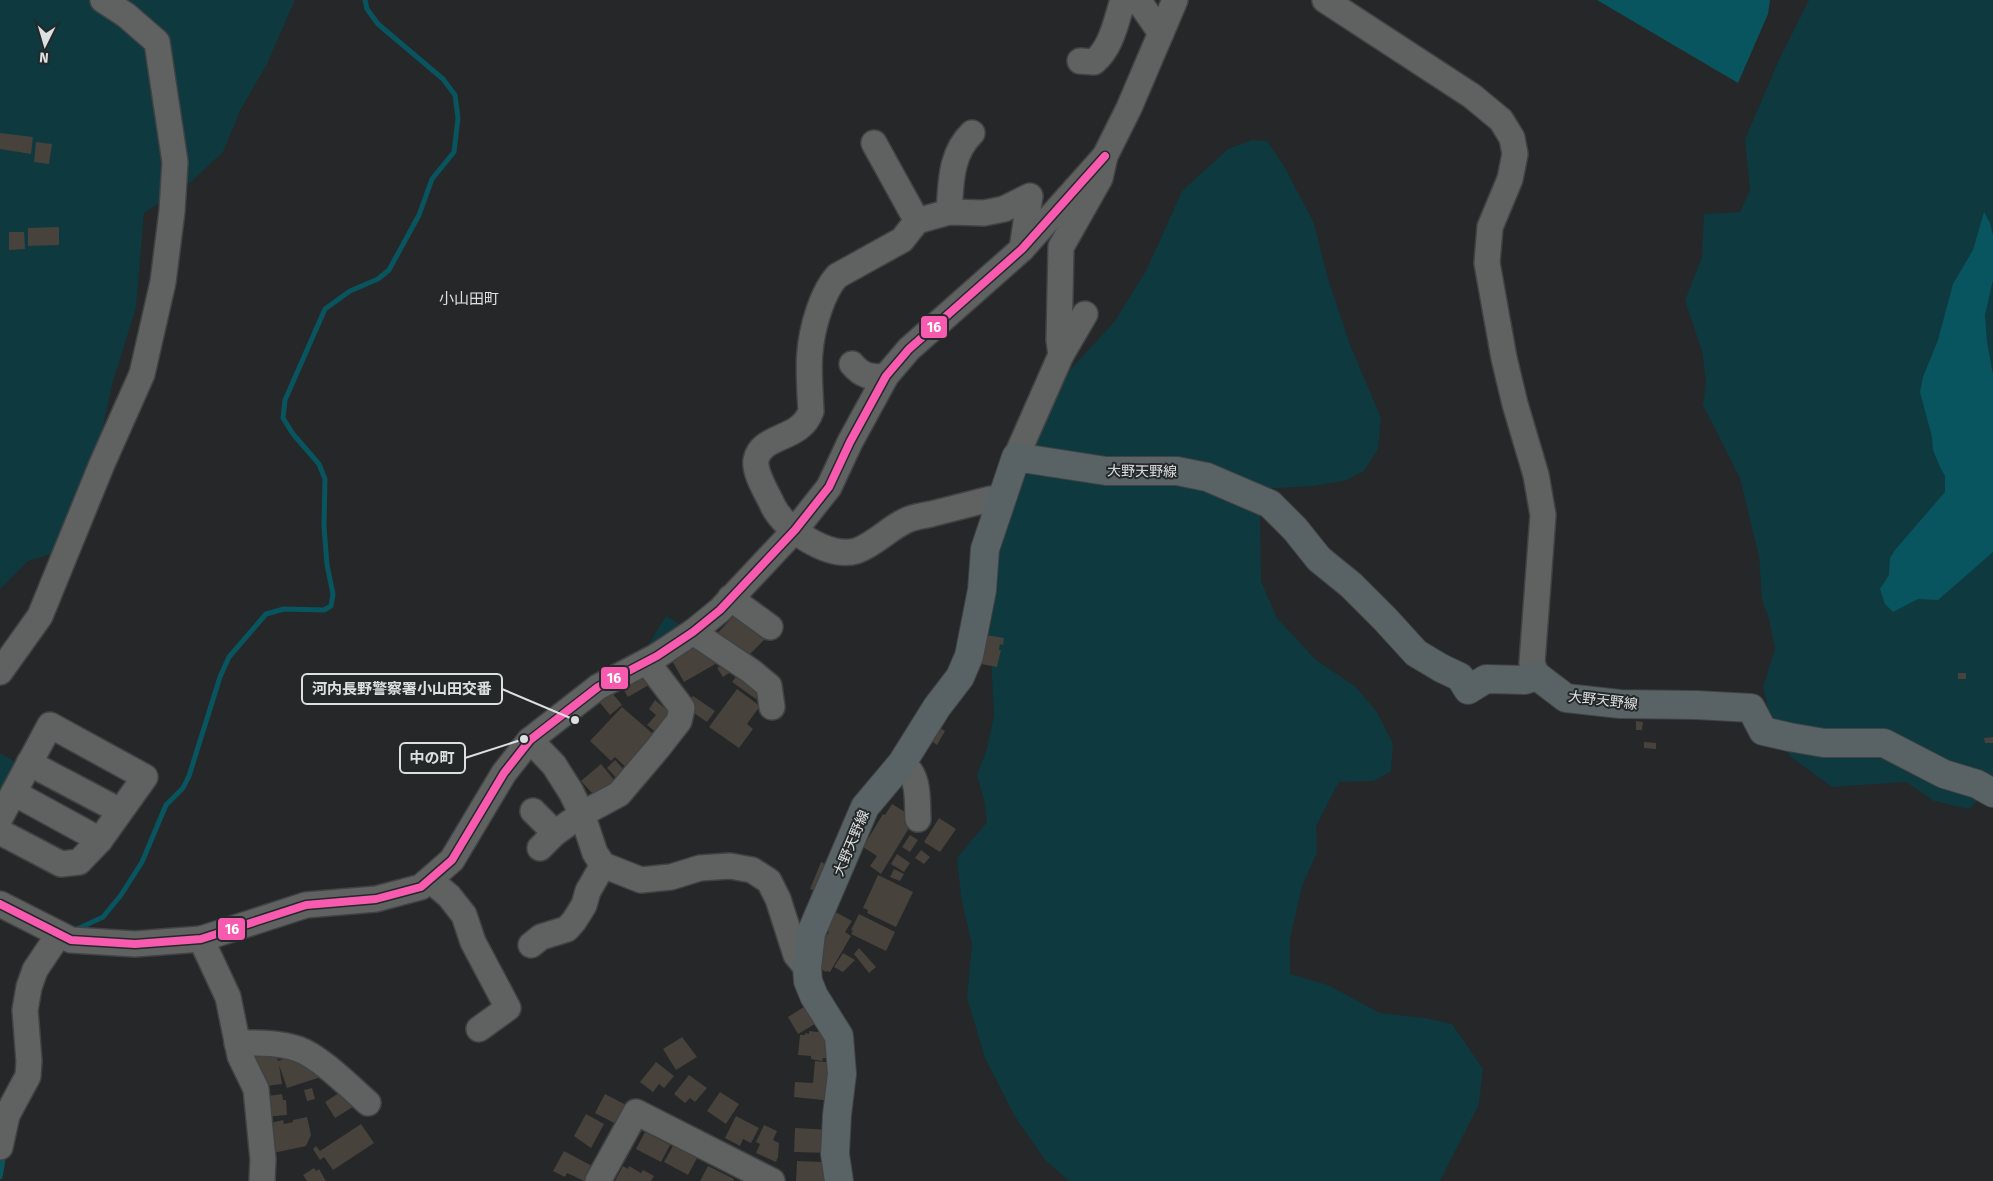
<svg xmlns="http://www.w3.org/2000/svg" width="1993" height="1181" font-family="'Fira Sans','Noto Sans JP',sans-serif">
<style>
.green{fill:#0e393e}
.water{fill:#08555f}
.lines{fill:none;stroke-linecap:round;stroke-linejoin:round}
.stream{stroke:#08555f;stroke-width:5}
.building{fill:#47423b}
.minor-casing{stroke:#404243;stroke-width:28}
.major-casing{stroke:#404243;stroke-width:30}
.minor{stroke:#606262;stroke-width:25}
.major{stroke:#596264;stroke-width:28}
.bus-1-casing{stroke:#242829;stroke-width:11}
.bus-1{stroke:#f75aaf;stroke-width:8}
.labels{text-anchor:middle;stroke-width:4;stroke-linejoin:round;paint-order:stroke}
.street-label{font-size:14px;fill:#dde0e1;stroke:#242829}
.neighbourhood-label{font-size:15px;fill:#dde0e1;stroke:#242829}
.leader{fill:none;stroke:#dde0e1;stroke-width:2}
.callout-dot{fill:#dde0e1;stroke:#242829;stroke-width:2}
.callout{fill:#242829;stroke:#dde0e1;stroke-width:2}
.callout-label{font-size:15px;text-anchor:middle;font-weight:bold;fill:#dde0e1}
.line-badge{stroke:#242829;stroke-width:2}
.badge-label{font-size:14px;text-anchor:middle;font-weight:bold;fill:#fff}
</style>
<rect width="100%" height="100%" fill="#252728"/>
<!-- green -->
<g class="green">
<polygon points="0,0 295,0 267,64 241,109 223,152 191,182 144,213 136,307 112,385 77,546 28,561 0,589"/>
<polygon points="1809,0 1993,0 1993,794 1982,796 1969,809 1934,801 1906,782 1832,787 1791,757 1775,739 1763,687 1775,649 1769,619 1762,600 1759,557 1740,478 1703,405 1706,382 1702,351 1685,300 1702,257 1704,214 1740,212 1750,190 1745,139 1778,62"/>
<polygon points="1252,140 1267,141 1284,166 1314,223 1328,279 1349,342 1381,418 1378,449 1364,471 1344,481 1313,486 1262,489 1260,515 1261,581 1277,618 1316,660 1356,687 1377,712 1393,744 1391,771 1374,781 1339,782 1316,826 1317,853 1302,886 1290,939 1290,974 1328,985 1380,1013 1425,1018 1452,1024 1483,1069 1479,1104 1440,1181 1069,1181 1045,1160 1014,1115 985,1058 967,998 972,945 961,897 957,858 987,822 985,803 977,775 987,749 994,715 991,657 985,594 1047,395 1115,321 1147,269 1182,191 1228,149"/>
<polygon points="666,616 686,628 642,655"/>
<polygon points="0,753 25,767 0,796"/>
</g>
<!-- water -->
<g class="water">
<polygon points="1597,0 1770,0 1768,14 1738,83"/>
<polygon points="1984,212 1990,223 1993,235 1993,280 1985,315 1987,342 1993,375 1993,552 1938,600 1918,599 1893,612 1885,604 1880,589 1889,575 1890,558 1895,550 1945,492 1945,476 1940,467 1933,450 1932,437 1920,392 1923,377 1938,340 1953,284 1973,250"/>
</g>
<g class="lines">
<!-- stream -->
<g class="stream">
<polyline points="73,931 103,917 121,895 142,862 166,805 183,788 189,776 220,677 229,657 266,614 284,609 324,610 331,606 333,594 327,565 324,526 325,479 319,464 293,434 283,418 285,400 325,309 350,291 378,279 389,270 419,215 432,179 454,152 458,118 455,95 443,79 378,24 367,9 365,0"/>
<polyline points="0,1177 4,1154"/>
</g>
</g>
<!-- building -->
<g class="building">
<polygon points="0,133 33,137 31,154 0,149"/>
<polygon points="36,142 52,144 49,164 34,162"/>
<polygon points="59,227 59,245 28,246 28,228"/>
<polygon points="9,232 24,232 25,249 9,250"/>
<polygon points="740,609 769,635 744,660 714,637"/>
<polygon points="986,635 1004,638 1003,645 1000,644 999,650 1001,650 997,667 981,664"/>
<polygon points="704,640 724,659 684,682 671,659"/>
<polygon points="728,661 734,670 723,677 717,668"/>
<polygon points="646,667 654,682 628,697 619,682"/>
<polygon points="741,670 765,687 756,699 732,682"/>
<rect x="1958" y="673" width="8" height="6"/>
<polygon points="608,688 622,705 610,715 596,698"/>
<polygon points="737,689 760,706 747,724 753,729 739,748 709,727"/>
<polygon points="693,696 715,711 707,722 685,707"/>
<polygon points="655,700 674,716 658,734 647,725 656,715 649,709"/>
<polygon points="622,707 660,740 632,773 615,757 611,761 590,741"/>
<polygon points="1636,721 1643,722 1642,730 1636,730"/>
<polygon points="938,727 945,731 937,745 930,740"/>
<polygon points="1993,737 1993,743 1985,743 1984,738"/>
<polygon points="1644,742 1656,743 1656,749 1644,748"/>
<polygon points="615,760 629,775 621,783 607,768"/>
<polygon points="601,764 619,786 599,801 581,781"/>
<polygon points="892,804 915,818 881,874 870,866 877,856 863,847 883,814 885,815"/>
<polygon points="939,818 956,829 940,852 924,842"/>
<polygon points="910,835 918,840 910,852 902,847"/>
<polygon points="921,850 930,857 924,864 915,858"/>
<polygon points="897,854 910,863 904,872 891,864"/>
<polygon points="821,862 837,869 826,895 810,889"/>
<polygon points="894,869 904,874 900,881 890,877"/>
<polygon points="878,875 913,892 896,927 867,913 868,910 863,908"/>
<polygon points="832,910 852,921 845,932 851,936 830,972 827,971 826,972 810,963 824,933 827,935 829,932 823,928"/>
<polygon points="859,914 895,932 886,951 851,934 853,931 851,930"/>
<polygon points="859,948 876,967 869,973 854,954"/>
<polygon points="843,953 855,960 843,972 834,967"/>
<polygon points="804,1007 815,1024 798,1034 788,1017"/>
<polygon points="819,1027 831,1028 833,1059 823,1058 822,1061 811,1059 811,1056 798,1055 800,1035 805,1035 805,1033 809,1034 809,1031 818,1032"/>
<polygon points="682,1037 697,1057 676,1070 663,1049"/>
<polygon points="275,1050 278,1061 297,1054 312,1060 321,1077 287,1088 279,1065 282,1084 259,1087 248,1056"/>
<polygon points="815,1061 836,1063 832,1101 794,1097 795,1082 813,1083"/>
<polygon points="656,1062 674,1076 664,1088 659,1084 653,1092 640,1082"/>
<polygon points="689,1075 707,1088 695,1102 690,1098 685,1103 674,1094"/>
<polygon points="312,1088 315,1099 307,1101 304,1090"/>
<polygon points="345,1089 353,1107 335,1118 325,1102"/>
<polygon points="720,1092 739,1104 726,1124 707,1111"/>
<polygon points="282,1094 283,1100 286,1100 287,1115 264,1117 268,1096"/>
<polygon points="605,1094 628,1106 619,1123 615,1121 614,1123 595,1113"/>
<polygon points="586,1114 604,1124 591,1148 574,1136"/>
<polygon points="736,1116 759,1128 751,1143 743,1139 740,1146 725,1138"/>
<polygon points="307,1117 311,1135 306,1146 273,1153 262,1125 283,1120 284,1124 293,1122 293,1120"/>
<polygon points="361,1124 374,1143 333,1170 324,1157 320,1160 313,1149 316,1146 320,1151"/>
<polygon points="764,1125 777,1131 773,1140 779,1143 778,1157 776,1162 756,1153 760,1144 756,1142"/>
<polygon points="795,1128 832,1130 828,1153 794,1152"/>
<polygon points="645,1132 670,1145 661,1162 636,1149"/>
<polygon points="673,1146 697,1158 688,1175 664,1162"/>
<polygon points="564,1151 592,1166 584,1181 567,1173 565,1177 553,1171"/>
<polygon points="797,1161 823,1162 822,1167 834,1167 833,1181 796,1181"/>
<polygon points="623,1166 628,1169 629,1166 641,1173 643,1170 654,1176 651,1181 615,1181"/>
<polygon points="708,1166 734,1179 733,1181 700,1181"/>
<polygon points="314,1168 316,1171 319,1169 326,1181 307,1181 303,1175"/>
</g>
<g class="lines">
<defs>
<g id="minor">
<polyline points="1138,0 1161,33"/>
<polyline points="1325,0 1472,96 1501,120 1512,138 1515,154 1510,179 1490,227 1487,263 1504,358 1515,404 1536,475 1543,515 1532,663 1537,676"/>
<path d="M 1080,61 L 1094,62 C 1112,47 1116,21 1123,0"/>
<polyline points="874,143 917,221"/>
<path d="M 949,212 C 951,184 950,154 972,133"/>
<polyline points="1061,355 1085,314"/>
<path d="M 852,364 C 862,376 871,378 886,376"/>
<polyline points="1016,457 1061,355 1059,340 1061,247 1100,178 1105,156 1129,108 1175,0"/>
<path d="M 1001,500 L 990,499 C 970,504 950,509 931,514 C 922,516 912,517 905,521 C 888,529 874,545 856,551 C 829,559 784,529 773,506 C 768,494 754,474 756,460 C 761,434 801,441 811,411 C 809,373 806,348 819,310 C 823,298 828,286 837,276 L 902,240 L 917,221 L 949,212 L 984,213 L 1004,209 L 1030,196 L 1022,249"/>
<polyline points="730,598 770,627"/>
<polyline points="693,632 751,671 769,686 772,707"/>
<polyline points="0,672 40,616 102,464 142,374 163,282 172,211 175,162 157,42 126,15 103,0"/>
<polyline points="530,740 554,765 571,792 582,814 595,853 603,865 641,880 671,877 700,868 730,866 752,870 769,881 778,899 796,955 807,968"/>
<polyline points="29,763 120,811"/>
<path d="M 902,763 C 920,776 917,799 918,819"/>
<polyline points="14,793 100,840"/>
<polyline points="533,811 555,833"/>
<polyline points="0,818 50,725 145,777 100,840 79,862 61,864 0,832"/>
<polyline points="540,848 555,833 582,814 619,794 658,748 679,721 682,708 647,662"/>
<polyline points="430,880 449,896 464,915 473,942 508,1008 479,1029"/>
<polyline points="0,904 71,940 135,944 201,939 306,905 376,899 421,887 452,860 504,773 530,740 598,687 657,656 693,632 720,610 795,530 829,487 850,442 886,376 909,349 1022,249 1105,156"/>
<polyline points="201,939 228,997 240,1056 256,1089 263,1159 262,1181"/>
<polyline points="531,945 541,937 567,929 574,921 584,905 588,891 603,865"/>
<path d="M 237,1043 C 257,1043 278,1042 298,1049 C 319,1056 350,1087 368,1103"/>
<polyline points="0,1147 7,1115 28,1076 29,1061 25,1010 29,987 35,970 59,934"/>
<polyline points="598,1181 636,1112 772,1181"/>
</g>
<polyline id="major" points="839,1181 835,1154 837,1115 842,1074 839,1036 814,996 808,981 807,968 811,933 865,807 902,763 937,707 960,677 969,656 982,590 985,549 1016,457 1106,471 1177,471 1207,477 1270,504 1295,529 1319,559 1351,585 1385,619 1416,653 1441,668 1460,677 1468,690 1486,679 1525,680 1537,676 1566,698 1620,704 1696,705 1751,708 1763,731 1789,737 1824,743 1884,743 1944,774 1977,784 1993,793"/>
</defs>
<!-- minor casing -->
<use href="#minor" class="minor-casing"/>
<!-- major casing -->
<use href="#major" class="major-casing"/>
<!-- minor -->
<use href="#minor" class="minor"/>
<!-- major -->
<use href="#major" class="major"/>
<defs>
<polyline id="bus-1" points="0,904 71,940 135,944 201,939 306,905 376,899 421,887 452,860 504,773 530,740 598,687 657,656 693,632 720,610 795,530 829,487 850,442 886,376 909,349 1022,249 1105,156"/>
</defs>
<!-- bus-1 casing -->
<use href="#bus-1" class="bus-1-casing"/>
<!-- bus-1 -->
<use href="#bus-1" class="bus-1"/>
</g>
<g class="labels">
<!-- street labels -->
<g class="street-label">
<text transform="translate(1142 471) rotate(1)" y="5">大野天野線</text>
<text transform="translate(1603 700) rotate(7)" y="5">大野天野線</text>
<text transform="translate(851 843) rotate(-67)" y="5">大野天野線</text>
</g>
<!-- neighbourhood labels -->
<g class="neighbourhood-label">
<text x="469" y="304">小山田町</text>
</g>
</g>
<!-- callouts -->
<path class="leader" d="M575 720L502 689M524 739L465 758"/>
<g class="callout-dot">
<circle cx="575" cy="720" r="5"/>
<circle cx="524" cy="739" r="5"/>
</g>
<g class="callout">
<rect x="302" y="674" width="200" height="30" rx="5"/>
<rect x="400" y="743" width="65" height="30" rx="5"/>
</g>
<g class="callout-label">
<text x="402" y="694">河内長野警察署小山田交番</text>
<text x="432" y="763">中の町</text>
</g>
<g class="line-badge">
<rect x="920" y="315" width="28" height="24" rx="5" fill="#f75aaf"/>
<rect x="600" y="666" width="29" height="24" rx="5" fill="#f75aaf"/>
<rect x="217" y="917" width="29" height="24" rx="5" fill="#f75aaf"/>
</g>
<g class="badge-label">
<text x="934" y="332">16</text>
<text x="614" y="683">16</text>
<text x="232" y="934">16</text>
</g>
<!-- north arrow -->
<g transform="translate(45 45) rotate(185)" stroke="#242829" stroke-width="4" paint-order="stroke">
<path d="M0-4L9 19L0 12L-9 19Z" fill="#dde0e1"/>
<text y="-8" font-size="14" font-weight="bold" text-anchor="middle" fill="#dde0e1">N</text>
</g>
</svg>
